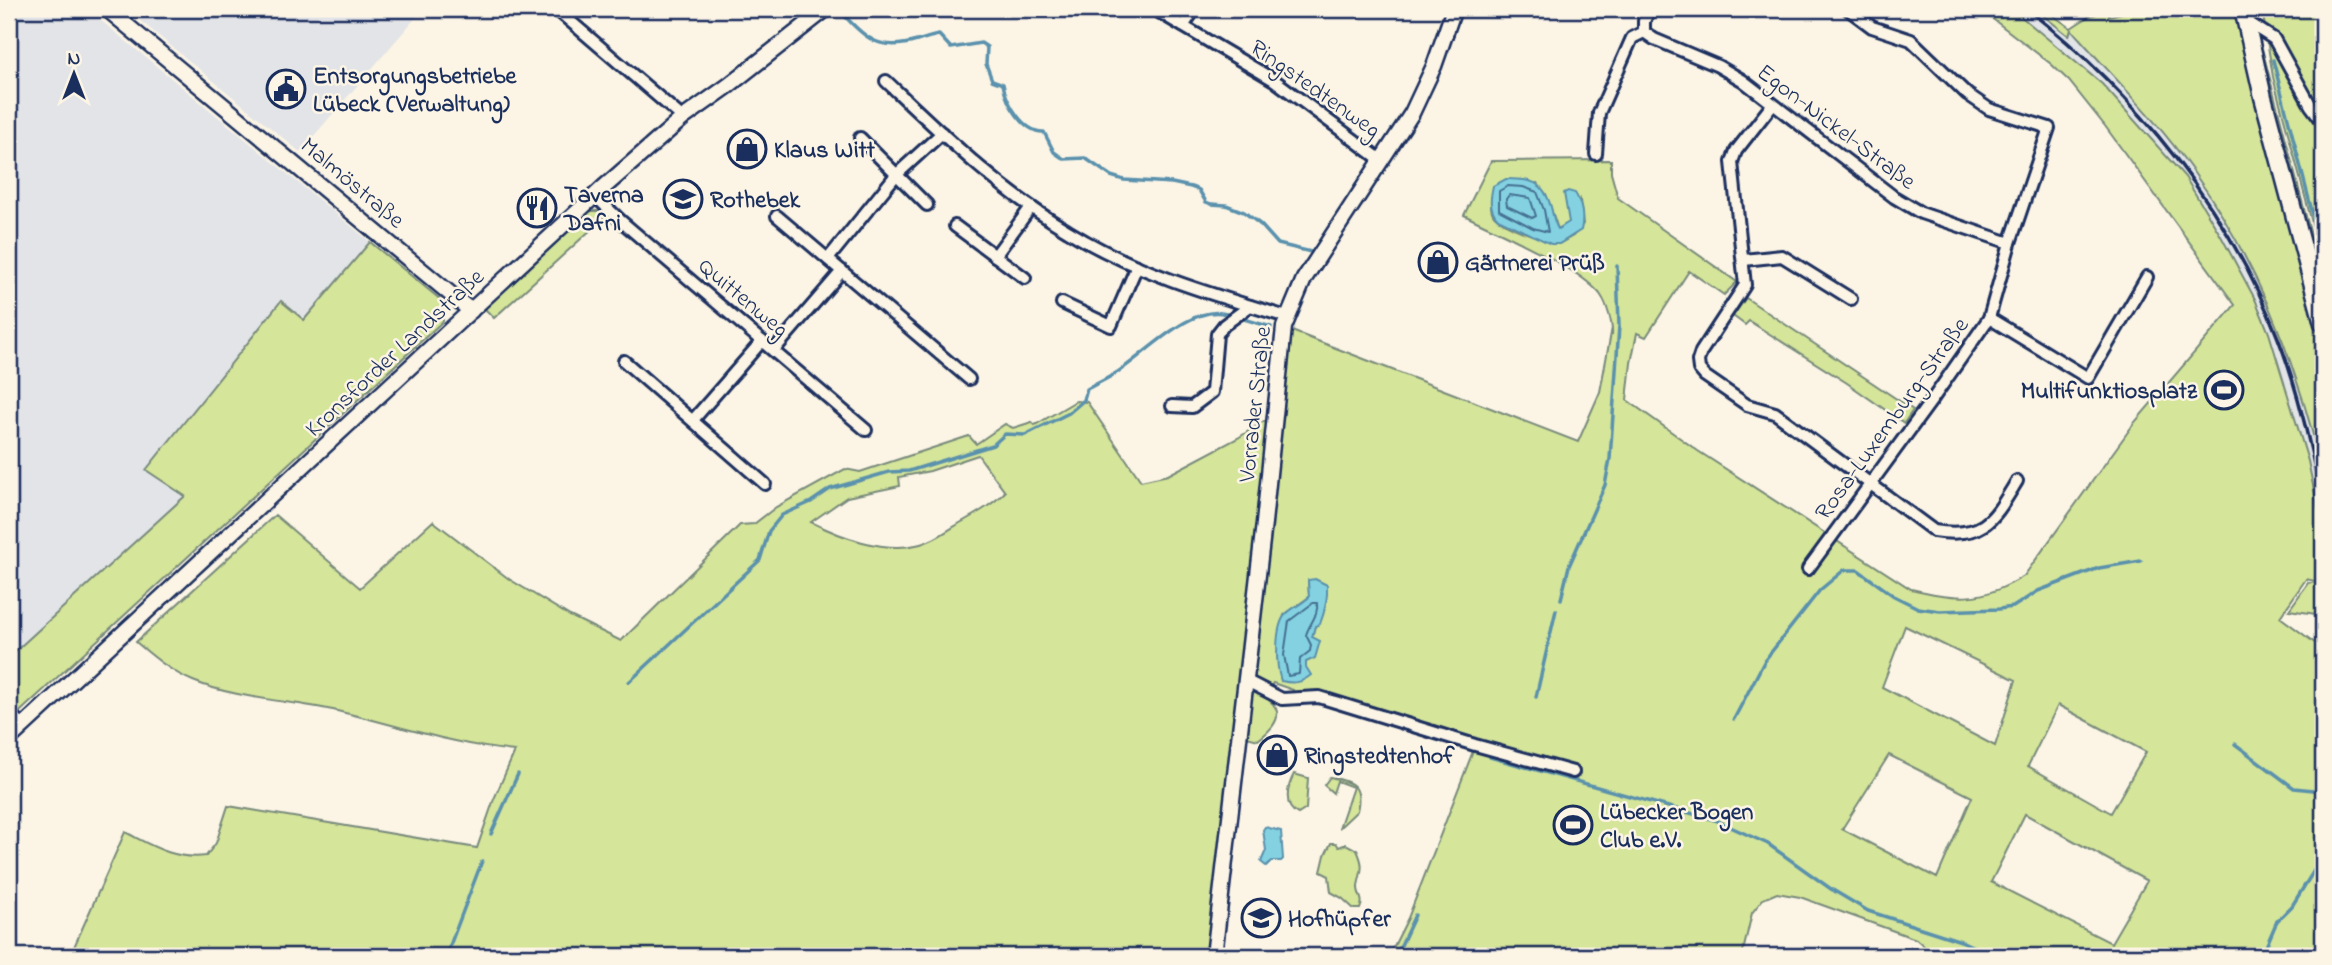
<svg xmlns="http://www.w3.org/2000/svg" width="2332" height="965" font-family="'Indie Flower',sans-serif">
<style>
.built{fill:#e2e4e7}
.green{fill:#d5e599;stroke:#788a7c;stroke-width:2;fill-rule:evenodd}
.water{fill:#84d2e1;stroke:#5a91ad;stroke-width:2}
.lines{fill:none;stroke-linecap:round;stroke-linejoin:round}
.shore{stroke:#457092;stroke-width:2}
.stream{stroke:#5a91ad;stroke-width:3.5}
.street-casing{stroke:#1b2f5e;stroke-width:16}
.secondary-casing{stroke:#1b2f5e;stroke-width:19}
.primary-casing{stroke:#1b2f5e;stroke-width:21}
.street{stroke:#fcf5e5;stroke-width:10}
.secondary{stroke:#fcf5e5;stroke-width:14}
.primary{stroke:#fcf5e5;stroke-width:16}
.rail{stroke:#1b2f5e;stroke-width:3.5}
.labels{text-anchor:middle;stroke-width:5;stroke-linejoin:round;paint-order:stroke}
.poi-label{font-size:24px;font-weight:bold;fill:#1b2f5e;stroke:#fcf5e5;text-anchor:start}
.street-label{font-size:24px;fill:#1b2f5e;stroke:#fcf5e5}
</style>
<rect width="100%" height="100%" fill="#fcf5e5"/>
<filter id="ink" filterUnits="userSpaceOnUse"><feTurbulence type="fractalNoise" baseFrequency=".0143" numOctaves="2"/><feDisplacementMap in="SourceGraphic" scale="14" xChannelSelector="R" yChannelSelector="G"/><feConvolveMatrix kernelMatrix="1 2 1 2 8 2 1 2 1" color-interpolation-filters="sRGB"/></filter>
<g filter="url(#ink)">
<!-- built -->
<g class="built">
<polygon points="9,9 87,9 441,300 443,321 76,659 9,676"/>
<polygon points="126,9 411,9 418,15 300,152"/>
<polygon points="2012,9 2035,9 2068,36 2071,29 2155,122 2192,170 2233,234 2267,300 2280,332 2294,368 2312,426 2323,475 2323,534 2308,461 2287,387 2185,177 2102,84"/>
</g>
<!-- green -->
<g class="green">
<path d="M 1976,9 L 2012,9 L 2102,84 L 2185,177 L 2221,236 L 2255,299 L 2269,333 L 2308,461 L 2323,534 L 2323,615 L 2289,610 L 2308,583 L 2315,581 L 2306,579 L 2280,617 L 2323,649 L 2323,956 L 1969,956 L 1943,953 L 1943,956 L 1929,956 L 1924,946 L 1916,939 L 1800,897 L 1777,893 L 1763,899 L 1752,913 L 1742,956 L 1389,956 L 1408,918 L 1477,741 L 1293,696 L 1293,690 L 1273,683 L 1269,689 L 1252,680 L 1218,956 L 70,956 L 125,832 C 153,846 174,860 206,856 L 216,843 L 228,806 L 477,848 L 494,799 L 515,751 C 453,745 394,724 333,710 C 287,700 237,699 193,681 C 171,672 154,657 136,642 L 275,515 L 360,588 L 433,521 L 509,579 L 570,616 L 621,641 L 740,525 L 754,524 L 776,507 L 845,469 L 860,472 L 969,436 L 976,444 L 1005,424 L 1013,428 L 1032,422 L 1035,425 L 1076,401 L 1087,402 L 1141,481 L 1168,475 L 1238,438 L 1264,421 L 1271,420 L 1284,328 L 1578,442 L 1600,392 L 1611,333 L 1612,336 C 1613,324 1607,304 1600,294 C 1576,265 1499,233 1464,215 L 1491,161 L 1611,160 L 1611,173 L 1618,198 L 1737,282 L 1724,295 L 1689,271 L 1646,337 L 1637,333 L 1631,363 L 1627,400 L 1698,451 L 1911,589 C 1957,600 1983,602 2024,576 L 2135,422 L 2235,305 L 2105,126 L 2069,81 L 2051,64 L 1994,20 ZM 1537,183 L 1546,194 L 1558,229 L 1569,223 L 1580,200 L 1583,224 L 1573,236 L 1559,244 C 1544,239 1501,227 1493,214 C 1490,209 1491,203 1491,197 ZM 978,455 L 1005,492 C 992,505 976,514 960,523 C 947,531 932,542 916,545 C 883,553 839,536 811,522 L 847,497 L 900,486 L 899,477 L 930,471 ZM 1308,580 L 1315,626 L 1312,637 L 1315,657 L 1306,662 L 1306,667 L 1281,681 L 1277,655 L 1284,615 L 1309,597 ZM 1905,626 L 2016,680 L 1995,746 L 1882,687 ZM 2058,705 L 2146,752 L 2111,813 L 2028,766 ZM 1889,755 L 1972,797 L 1937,878 L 1842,829 ZM 2025,814 L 2147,881 L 2111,943 L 1991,882 Z"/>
<path d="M 2035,9 L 2044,9 L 2071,28 C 2087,17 2095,13 2113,9 L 2109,10 L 2109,16 L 2139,9 L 2234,9 L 2323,351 L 2323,475 C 2298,366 2258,262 2192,170 C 2157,120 2112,76 2071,29 L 2069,36 Z"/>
<polygon points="2262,9 2323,9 2323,264 2273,77"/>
<polygon points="2259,37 2322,277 2323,291 2270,94"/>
<polygon points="590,211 598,211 605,217 494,318 483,307"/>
<polygon points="370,242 441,300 443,321 9,722 9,657 185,496 146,470 281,301 304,320"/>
<polygon points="1746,298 1913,410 1904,423 1847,383 1749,321 1745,325 1733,316"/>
<path d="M 1252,690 C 1283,704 1286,719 1258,740 L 1247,737 Z"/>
<path d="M 1294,774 L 1308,778 L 1306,809 L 1298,814 C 1283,807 1287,787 1294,774 Z"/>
<path d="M 1330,777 C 1352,782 1363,785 1357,811 L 1339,828 L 1353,787 L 1337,781 L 1333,793 L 1324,785 Z"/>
<path d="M 1331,843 L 1336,843 L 1339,847 L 1346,844 L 1357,850 C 1365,868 1361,869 1358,886 C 1357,895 1365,899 1360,909 L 1354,909 L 1342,898 L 1331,892 L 1329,876 L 1321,872 L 1325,855 Z"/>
</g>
<!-- water -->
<g class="water">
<path d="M 1506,179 C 1532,180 1543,180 1551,207 C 1553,215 1554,223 1558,229 L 1569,222 L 1564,193 L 1568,191 L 1575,193 C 1582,204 1584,218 1581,230 L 1559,244 L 1551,244 L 1498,219 C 1489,209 1490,199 1493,186 Z"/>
<path d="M 1315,579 L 1327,585 C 1328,599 1325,611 1320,624 L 1315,626 L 1312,637 L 1320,641 L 1315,658 L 1306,662 L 1306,667 L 1311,675 C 1301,683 1294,684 1281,681 C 1276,667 1274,626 1286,614 C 1292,608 1302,604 1309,597 L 1308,580 Z"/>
<polygon points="1265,827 1281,831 1283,859 1281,861 1272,861 1266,866 1261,862 1266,850 1263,830"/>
</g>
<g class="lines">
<!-- shore -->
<g class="shore">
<polygon points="1508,186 1523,187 1537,192 1544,210 1548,232 1533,228 1499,210 1499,191"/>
<polygon points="1509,195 1530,198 1536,216 1532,218 1507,206 1506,199"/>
<path d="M 1313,603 L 1317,603 C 1319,615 1309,624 1306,635 L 1311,645 L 1310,651 L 1300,659 L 1299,674 L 1288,676 L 1284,655 L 1289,621 Z"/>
</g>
<!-- stream -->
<g class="stream">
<path d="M 844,15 C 867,41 882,51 917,41 C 925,39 931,36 939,35 L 951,48 L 981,43 L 987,47 L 986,64 L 992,80 L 1003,84 C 1006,103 1024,133 1044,132 L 1054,152 L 1064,159 L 1085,158 L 1111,176 L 1124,180 L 1172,183 L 1191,187 L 1199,190 L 1206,202 L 1211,204 L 1226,205 L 1244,212 L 1261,225 L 1278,244 L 1311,252"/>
<polyline points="2273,60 2323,254"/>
<polyline points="1244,319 1271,327"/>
<polyline points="1561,599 1569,566 1605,485 1610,459 1619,326 1617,266"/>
<path d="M 629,682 L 760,560 L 769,531 L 782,515 L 811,502 L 830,489 L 889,472 L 909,471 L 993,445 L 1005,434 L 1025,435 L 1069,413 L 1084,400 L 1087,389 C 1096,384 1107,379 1116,373 C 1144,356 1191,303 1226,314"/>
<polyline points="1536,697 1556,610"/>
<polyline points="1734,719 1765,660 1820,590 1844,570 1858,570 1894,596 1918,608 1940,611 1999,609 2013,607 2038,591 2099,568 2141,561"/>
<polyline points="2235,744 2294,788 2323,791"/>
<polyline points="1490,757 1715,820 1768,844 1831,889 1868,911 1961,941 1993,956"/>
<polyline points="491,834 518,774"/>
<polyline points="446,956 482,861"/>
<polyline points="1396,956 1415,915"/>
<polyline points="2262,956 2277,921 2292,906 2323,856"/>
</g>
<defs>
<g id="street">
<polyline points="556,9 683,118"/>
<polyline points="1154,9 1274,80 1381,160"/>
<polyline points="2246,21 2274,39 2311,106 2323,122"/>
<polyline points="1183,26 1195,9"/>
<polyline points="1644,32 1654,39 1718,66 1742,80 1894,197 1921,213 2010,243"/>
<polyline points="1644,32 1644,21 1650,9"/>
<path d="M 886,81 C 943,135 1000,191 1068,231 C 1134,272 1213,295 1287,317"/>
<path d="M 1772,105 L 1736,151 L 1732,162 L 1745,285 L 1701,352 L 1698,361 L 1699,369 L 1705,376 L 1747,405 L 1775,413 L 1934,531 C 1985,539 1993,520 2017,481"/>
<polyline points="860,138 927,205"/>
<polyline points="1596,154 1599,113 1632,38 1644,32"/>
<polyline points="595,196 621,221 866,430"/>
<polyline points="777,216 969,379"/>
<polyline points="955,226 1025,278"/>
<polyline points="995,256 1031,207"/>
<polyline points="828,259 896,175 942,133"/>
<polyline points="1744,260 1782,256 1851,299"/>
<polyline points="1062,303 1111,326 1137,266"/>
<polyline points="1989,318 2088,378 2147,277"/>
<polyline points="774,350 842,271"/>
<polyline points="624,361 765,484"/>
<polyline points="1172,406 1192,407 1212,392 1217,334 1224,325 1250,306"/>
<polyline points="693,420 762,341"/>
<polyline points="1808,569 1934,397 1989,318 2010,243 2049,128 1989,109 1967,94 1911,40 1872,27 1848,9"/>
<polyline points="1245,680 1282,699 1319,697 1475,745 1573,772"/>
<polyline points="9,714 23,725"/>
</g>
<g id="secondary">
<polyline points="107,9 471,311"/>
<polyline points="9,739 603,188 683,118 728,86 826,9"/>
<polyline points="1214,956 1264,523 1284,327 1304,279 1412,113 1434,66 1454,9"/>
</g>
<polyline id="primary" points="2243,9 2263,97 2323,323"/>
</defs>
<!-- street casing -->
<use href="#street" class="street-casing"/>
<!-- secondary casing -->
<use href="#secondary" class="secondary-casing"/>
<!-- primary casing -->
<use href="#primary" class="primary-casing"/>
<!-- street -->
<use href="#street" class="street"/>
<!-- secondary -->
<use href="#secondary" class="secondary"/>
<!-- primary -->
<use href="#primary" class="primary"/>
<!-- rail -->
<path class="rail" d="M 2027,9 C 2136,94 2228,208 2278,338 C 2299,392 2311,449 2323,506"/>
</g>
</g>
<!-- icons -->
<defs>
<symbol id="civic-ring" viewBox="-11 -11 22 22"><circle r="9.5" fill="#fcf5e5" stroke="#1b2f5e" stroke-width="1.5"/><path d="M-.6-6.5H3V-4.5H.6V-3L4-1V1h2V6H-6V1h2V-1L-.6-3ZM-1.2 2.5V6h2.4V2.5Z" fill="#1b2f5e"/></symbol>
<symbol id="shop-ring" viewBox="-11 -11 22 22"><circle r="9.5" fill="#fcf5e5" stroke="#1b2f5e" stroke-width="1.5"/><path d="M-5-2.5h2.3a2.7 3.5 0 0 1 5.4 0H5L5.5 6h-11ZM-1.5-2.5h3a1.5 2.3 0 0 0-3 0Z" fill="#1b2f5e"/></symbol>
<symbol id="school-ring" viewBox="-11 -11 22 22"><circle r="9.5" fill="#fcf5e5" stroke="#1b2f5e" stroke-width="1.5"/><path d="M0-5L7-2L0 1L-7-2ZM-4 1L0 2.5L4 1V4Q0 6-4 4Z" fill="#1b2f5e"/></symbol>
<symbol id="restaurant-ring" viewBox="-11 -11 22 22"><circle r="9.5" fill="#fcf5e5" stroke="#1b2f5e" stroke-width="1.5"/><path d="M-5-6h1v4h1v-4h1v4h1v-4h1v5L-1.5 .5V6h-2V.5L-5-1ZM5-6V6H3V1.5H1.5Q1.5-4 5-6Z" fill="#1b2f5e"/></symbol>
<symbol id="stadium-ring" viewBox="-11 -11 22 22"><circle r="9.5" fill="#fcf5e5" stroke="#1b2f5e" stroke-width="1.5"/><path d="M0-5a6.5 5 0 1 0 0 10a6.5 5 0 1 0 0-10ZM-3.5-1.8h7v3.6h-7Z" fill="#1b2f5e"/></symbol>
</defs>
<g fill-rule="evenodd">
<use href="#civic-ring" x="264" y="67" width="44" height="44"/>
<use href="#shop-ring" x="725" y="127" width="44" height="44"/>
<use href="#school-ring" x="661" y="177" width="44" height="44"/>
<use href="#restaurant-ring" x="515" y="186" width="44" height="44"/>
<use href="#shop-ring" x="1416" y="240" width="44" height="44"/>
<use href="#stadium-ring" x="2202" y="368" width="44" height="44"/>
<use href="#shop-ring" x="1255" y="733" width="44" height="44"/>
<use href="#stadium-ring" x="1551" y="803" width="44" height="44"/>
<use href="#school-ring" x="1239" y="896" width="44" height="44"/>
</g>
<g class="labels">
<!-- poi labels -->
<g class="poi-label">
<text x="313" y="83">Entsorgungsbetriebe<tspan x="313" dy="28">Lübeck (Verwaltung)</tspan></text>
<text x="774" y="157">Klaus Witt</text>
<text x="564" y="202">Taverna<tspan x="564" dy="28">Dafni</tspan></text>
<text x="710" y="207">Rothebek</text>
<text x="1465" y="270">Gärtnerei Prüß</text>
<text x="2197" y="398" text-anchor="end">Multifunktiosplatz</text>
<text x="1304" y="763">Ringstedtenhof</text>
<text x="1600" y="819">Lübecker Bogen<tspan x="1600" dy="28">Club e.V.</tspan></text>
<text x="1288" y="926">Hofhüpfer</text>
</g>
<!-- street labels -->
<g class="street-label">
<text transform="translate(1316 88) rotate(35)" y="8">Ringstedtenweg</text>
<text transform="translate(1837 126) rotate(37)" y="8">Egon-Nickel-Straße</text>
<text transform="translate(353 182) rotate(40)" y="8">Malmöstraße</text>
<text transform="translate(744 297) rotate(40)" y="8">Quittenweg</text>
<text transform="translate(394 352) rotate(-43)" y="8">Kronsforder Landstraße</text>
<text transform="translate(1254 404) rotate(-84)" y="8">Vorrader Straße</text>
<text transform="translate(1891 418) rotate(-54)" y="8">Rosa-Luxemburg-Straße</text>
</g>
</g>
<!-- margin -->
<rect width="2332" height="965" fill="none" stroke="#fcf5e5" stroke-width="35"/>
<rect x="18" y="18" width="2297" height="930" fill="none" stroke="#1b2f5e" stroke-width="2.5" filter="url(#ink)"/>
<!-- north arrow -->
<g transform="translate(74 74)" stroke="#fcf5e5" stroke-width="5" paint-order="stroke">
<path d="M0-5L12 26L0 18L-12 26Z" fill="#1b2f5e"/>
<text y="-10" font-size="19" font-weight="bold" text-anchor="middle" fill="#1b2f5e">N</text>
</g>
</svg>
